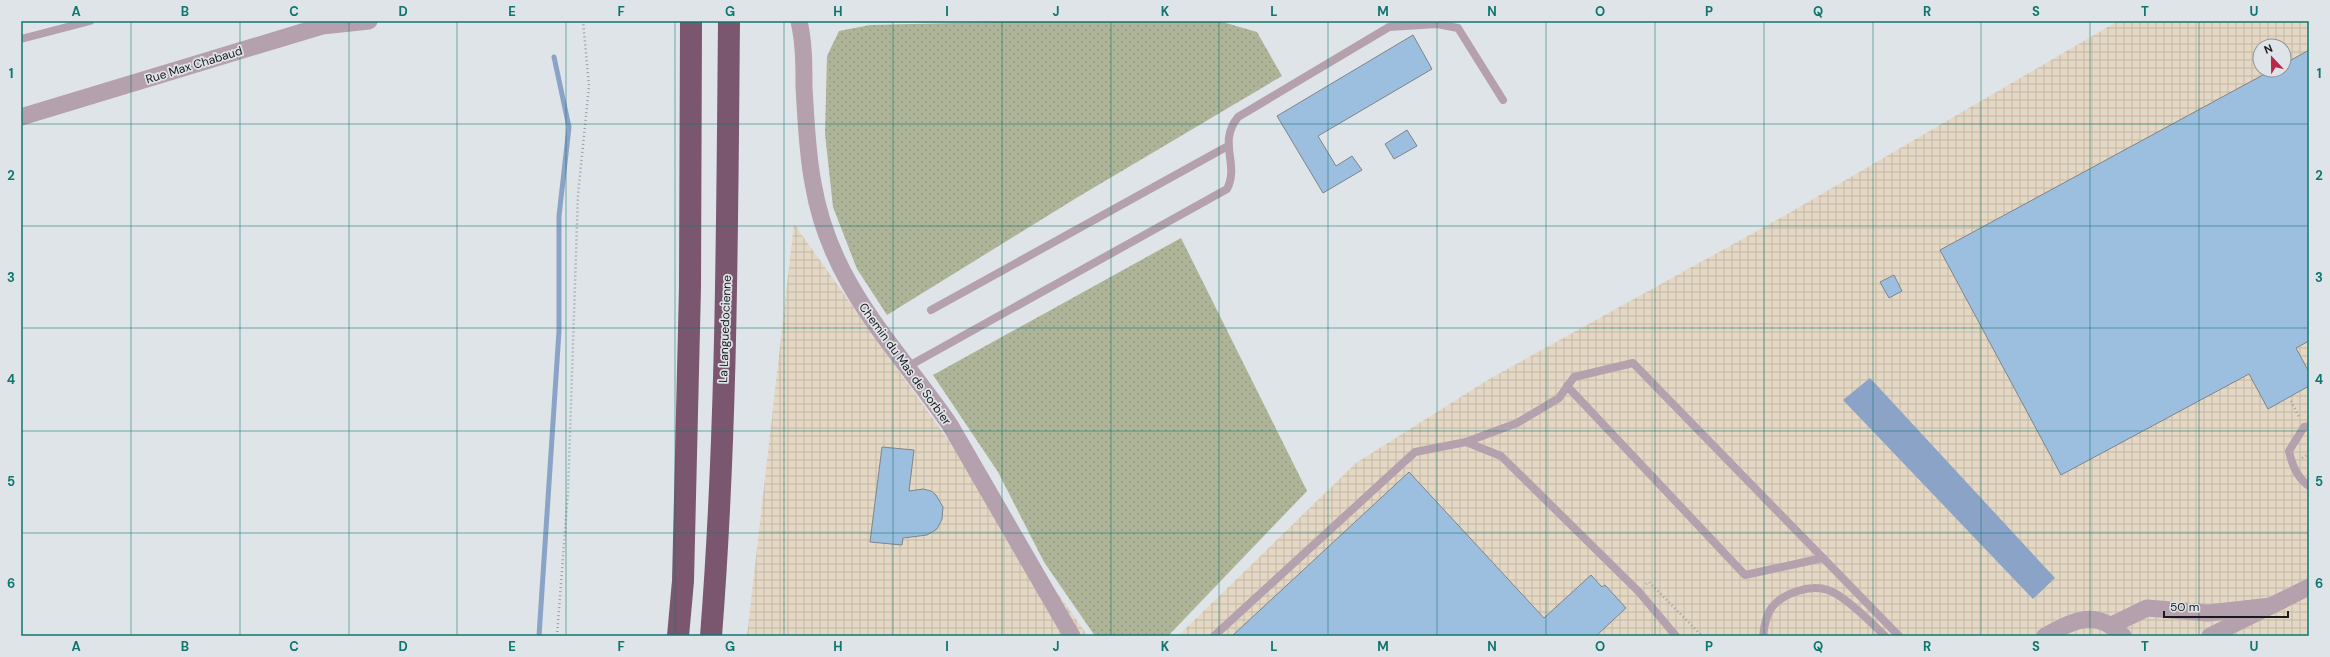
<svg xmlns="http://www.w3.org/2000/svg" width="2330" height="657" font-family="'DM Sans',sans-serif">
<style>
.industrial{fill:url(#industrial-grid);fill-rule:evenodd}
.grass{fill:url(#grass-dots)}
.water{fill:#8aa3c7}
.lines{fill:none;stroke-linecap:round;stroke-linejoin:round}
.stream{stroke:#8aa3c7;stroke-width:5}
.building{fill:#9cbfe0;stroke:#7f8488}
.path{stroke:#9b9fa2;stroke-width:2.5;stroke-dasharray:1 3;stroke-linecap:butt}
.service{stroke:#b4a1ad;stroke-width:8}
.minor{stroke:#b4a1ad;stroke-width:17}
.motorway{stroke:#7b566f;stroke-width:22}
.grid{fill:none;stroke:#0f766e;stroke-width:1;stroke-opacity:0.55}
.labels{text-anchor:middle;stroke-width:3.5;stroke-linejoin:round;paint-order:stroke}
.street-label{font-size:12px;fill:#191a1c;stroke:#dfe4e8}
.neatline{fill:none;stroke:#0f766e;stroke-width:1.5}
.grid-label{font-size:13px;text-anchor:middle;font-weight:bold;fill:#0f766e}
</style>
<defs>
<pattern id="industrial-grid" width="8" height="8" patternUnits="userSpaceOnUse"><rect width="8" height="8" fill="#e4d8c4"/><path d="M0 4h8M4 0v8" fill="none" stroke="#c3b9a8"/></pattern>
<pattern id="grass-dots" width="8" height="8" patternUnits="userSpaceOnUse"><rect width="8" height="8" fill="#aeb498"/><path d="M2 2h.1M6 6h.1" fill="none" stroke="#959a82" stroke-width="1.8" stroke-linecap="round"/></pattern>
</defs>
<rect width="100%" height="100%" fill="#dfe4e8"/>
<!-- industrial -->
<g class="industrial">
<path d="M 2118,21 L 2309,21 L 2309,636 L 1178,636 L 1356,463 L 1491,378 L 1784,216 ZM 2260,46 L 2284,46 L 2284,70 L 2260,70 Z"/>
<polygon points="794,224 1088,636 747,636"/>
</g>
<!-- grass -->
<g class="grass">
<polygon points="1044,21 1219,21 1257,32 1282,76 1078,197 887,315 857,269 833,207 825,134 827,56 839,31 870,25"/>
<polygon points="1181,238 1307,491 1168,636 1095,636 1044,562 998,472 933,375"/>
</g>
<!-- water -->
<polygon class="water" points="1870,378 2055,578 2033,599 1843,400"/>
<g class="lines">
<!-- stream -->
<polyline class="stream" points="539,636 559,331 559,216 569,127 554,57"/>
</g>
<!-- building -->
<g class="building">
<polygon points="1413,35 1432,69 1318,136 1336,166 1352,156 1362,170 1323,193 1277,116"/>
<polygon points="2309,50 2309,341 2296,348 2309,372 2309,386 2268,409 2249,374 2061,475 1940,250 2272,70 2284,70 2284,64"/>
<polygon points="1407,130 1417,146 1394,159 1385,144"/>
<polygon points="1894,275 1902,291 1889,298 1880,282"/>
<polygon points="882,447 914,450 909,491 923,489 931,491 936,495 943,507 942,519 937,529 927,535 903,538 902,545 870,542"/>
<polygon points="1409,472 1544,618 1591,575 1602,587 1605,585 1626,608 1596,636 1232,636"/>
</g>
<g class="lines">
<!-- path -->
<g class="path">
<polyline points="2291,401 2299,417"/>
<polyline points="2302,458 2309,454"/>
<polyline points="1646,584 1649,582 1702,636"/>
<polyline points="557,636 568,492 578,195 589,86 583,21"/>
</g>
<!-- service -->
<g class="service">
<polyline points="21,39 90,21"/>
<polyline points="931,310 1228,146"/>
<path d="M 907,367 L 1227,189 C 1240,164 1217,143 1238,117 L 1389,27 L 1437,24 L 1458,28 L 1503,100"/>
<polyline points="1567,386 1745,575 1823,558"/>
<path d="M 2309,426 L 2304,427 L 2289,451 C 2292,465 2297,478 2309,486"/>
<polyline points="1466,442 1501,456 1639,592 1676,636"/>
<polyline points="1214,636 1415,452 1466,442 1517,423 1559,398 1574,377 1633,363 1899,636"/>
<path d="M 1763,636 C 1764,627 1766,615 1772,607 C 1784,593 1810,584 1828,590 C 1844,595 1873,624 1885,636"/>
</g>
<!-- minor -->
<g class="minor">
<path d="M 799,21 C 804,43 804,65 804,87 C 806,119 807,152 813,183 C 830,285 894,344 950,425 L 1072,636"/>
<polyline points="21,117 322,26 369,21"/>
<polyline points="2112,625 2147,608 2208,613 2271,606"/>
<path d="M 2045,636 C 2075,620 2096,608 2123,636"/>
<polyline points="2210,636 2309,587"/>
</g>
<!-- motorway -->
<g class="motorway">
<polyline points="678,636 683,581 690,287 691,21"/>
<path d="M 711,636 C 727,432 727,226 729,21"/>
</g>
</g>
<!-- grid -->
<path class="grid" d="M 131,21 L 131,636M 240,21 L 240,636M 349,21 L 349,636M 457,21 L 457,636M 566,21 L 566,636M 675,21 L 675,636M 784,21 L 784,636M 893,21 L 893,636M 1002,21 L 1002,636M 1111,21 L 1111,636M 1219,21 L 1219,636M 1328,21 L 1328,636M 1437,21 L 1437,636M 1546,21 L 1546,636M 1655,21 L 1655,636M 1764,21 L 1764,636M 1873,21 L 1873,636M 1981,21 L 1981,636M 2090,21 L 2090,636M 2199,21 L 2199,636M 21,124 L 2309,124M 21,226 L 2309,226M 21,328 L 2309,328M 21,431 L 2309,431M 21,533 L 2309,533"/>
<g class="labels">
<!-- street labels -->
<g class="street-label">
<text transform="translate(194 65) rotate(-17)" y="4">Rue Max Chabaud</text>
<text transform="translate(725 329) rotate(-88)" y="4">La Languedocienne</text>
<text transform="translate(905 364) rotate(54)" y="4">Chemin du Mas de Sorbier</text>
</g>
</g>
<!-- border -->
<rect width="2330" height="657" fill="none" stroke="#dfe4e8" stroke-width="44"/>
<!-- north arrow -->
<g transform="translate(2272 58) rotate(338)"><circle r="19" fill="#dfe4e8" stroke="#909396"/>
<path d="M0-3L7 15L0 10L-7 15Z" fill="#b92849"/>
<text y="-6" font-size="11" font-weight="bold" text-anchor="middle" fill="#191a1c">N</text>
</g>
<!-- scale -->
<path d="M2164 611v6h124v-6" fill="none" stroke="#191a1c" stroke-width="2"/>
<text x="2170" y="611" font-size="12" fill="#191a1c" stroke="#dfe4e8" stroke-width="3" paint-order="stroke">50 m</text>
<rect x="22" y="22" width="2286" height="613" class="neatline"/>
<g class="grid-label">
<text x="76" y="16">A</text>
<text x="185" y="16">B</text>
<text x="294" y="16">C</text>
<text x="403" y="16">D</text>
<text x="512" y="16">E</text>
<text x="621" y="16">F</text>
<text x="730" y="16">G</text>
<text x="838" y="16">H</text>
<text x="947" y="16">I</text>
<text x="1056" y="16">J</text>
<text x="1165" y="16">K</text>
<text x="1274" y="16">L</text>
<text x="1383" y="16">M</text>
<text x="1492" y="16">N</text>
<text x="1600" y="16">O</text>
<text x="1709" y="16">P</text>
<text x="1818" y="16">Q</text>
<text x="1927" y="16">R</text>
<text x="2036" y="16">S</text>
<text x="2145" y="16">T</text>
<text x="2254" y="16">U</text>
<text x="11" y="78">1</text>
<text x="2319" y="78">1</text>
<text x="11" y="180">2</text>
<text x="2319" y="180">2</text>
<text x="11" y="282">3</text>
<text x="2319" y="282">3</text>
<text x="11" y="384">4</text>
<text x="2319" y="384">4</text>
<text x="11" y="486">5</text>
<text x="2319" y="486">5</text>
<text x="11" y="588">6</text>
<text x="2319" y="588">6</text>
<text x="76" y="651">A</text>
<text x="185" y="651">B</text>
<text x="294" y="651">C</text>
<text x="403" y="651">D</text>
<text x="512" y="651">E</text>
<text x="621" y="651">F</text>
<text x="730" y="651">G</text>
<text x="838" y="651">H</text>
<text x="947" y="651">I</text>
<text x="1056" y="651">J</text>
<text x="1165" y="651">K</text>
<text x="1274" y="651">L</text>
<text x="1383" y="651">M</text>
<text x="1492" y="651">N</text>
<text x="1600" y="651">O</text>
<text x="1709" y="651">P</text>
<text x="1818" y="651">Q</text>
<text x="1927" y="651">R</text>
<text x="2036" y="651">S</text>
<text x="2145" y="651">T</text>
<text x="2254" y="651">U</text>
</g>
</svg>
